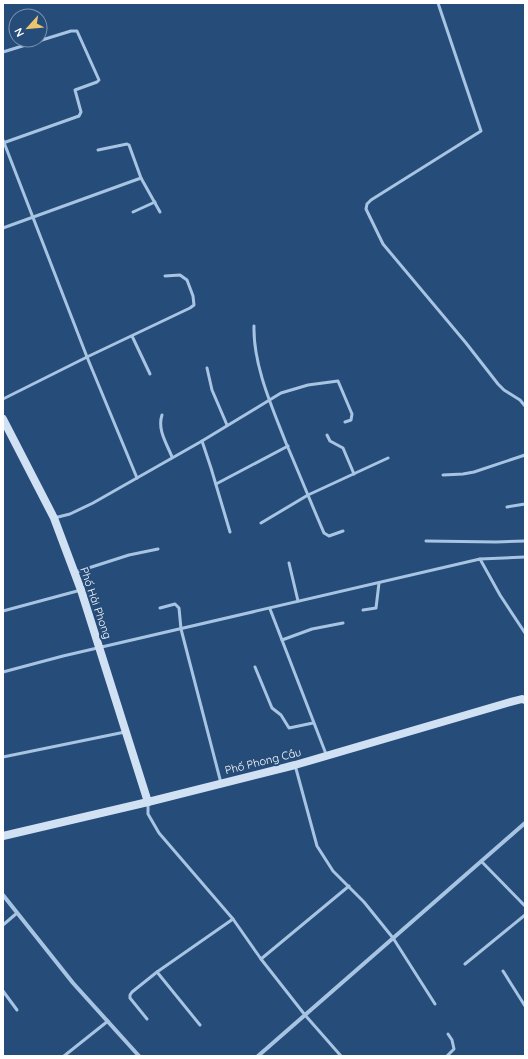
<svg xmlns="http://www.w3.org/2000/svg" width="528" height="1059" font-family="Quicksand,sans-serif">
<style>
.lines{fill:none;stroke-linecap:round;stroke-linejoin:round}
.lane{stroke:#a8c4e3;stroke-width:3}
.street{stroke:#a8c4e3;stroke-width:4}
.secondary{stroke:#d1e1f4;stroke-width:8}
.labels{text-anchor:middle;stroke-width:4;stroke-linejoin:round;paint-order:stroke}
.street-label{font-size:11px;fill:#fff;stroke:#264c79}
</style>
<rect width="100%" height="100%" fill="#264c79"/>
<g class="lines">
<!-- lane -->
<g class="lane">
<polyline points="438,3 481,131 371,200 367,204 366,209 383,244 466,343 498,384 504,390 520,400 525,406"/>
<polyline points="3,52 71,31 77,31 99,80 97,82 75,90 81,112 79,116 3,143"/>
<polyline points="3,140 87,357 137,478"/>
<polyline points="141,178 160,212"/>
<polyline points="133,212 155,202"/>
<polyline points="3,228 141,178 129,145 127,144 98,150"/>
<path d="M 254,326 C 253,365 272,407 286,443 C 299,473 311,503 324,533 L 329,536 L 343,531"/>
<polyline points="132,336 150,374"/>
<polyline points="207,368 212,390 227,425"/>
<polyline points="3,399 87,357 190,308 194,305 193,296 187,280 180,275 165,276"/>
<path d="M 162,415 C 157,430 167,444 172,457"/>
<polyline points="327,435 330,441 343,448 354,474"/>
<polyline points="202,441 211,468 230,532"/>
<polyline points="443,475 463,474 474,472 525,455"/>
<polyline points="216,484 288,446"/>
<polyline points="507,507 525,504"/>
<polyline points="54,518 70,514 93,503 202,441 281,393 308,385 338,381 352,414 351,420 345,422"/>
<polyline points="261,523 308,495 388,458"/>
<polyline points="426,541 496,542 525,541"/>
<polyline points="480,559 500,595 525,633"/>
<polyline points="289,563 298,601"/>
<polyline points="76,572 129,555 158,549"/>
<polyline points="160,608 175,604 179,608 181,629 221,783"/>
<polyline points="270,609 326,754"/>
<polyline points="363,610 376,608 379,583"/>
<polyline points="3,611 81,590"/>
<polyline points="282,640 312,629 343,623"/>
<polyline points="255,667 272,708 281,715 289,728 313,723"/>
<polyline points="3,672 63,656 480,559 525,557"/>
<polyline points="3,757 125,732"/>
<polyline points="295,765 317,846 333,871 364,902 393,938 435,1004"/>
<polyline points="148,804 148,814 159,833 233,919 261,959 305,1015 341,1056"/>
<polyline points="482,862 525,906"/>
<polyline points="3,925 17,913"/>
<polyline points="261,959 349,886"/>
<polyline points="465,964 525,915"/>
<polyline points="503,971 525,1006"/>
<polyline points="157,972 200,1025"/>
<polyline points="3,991 17,1010"/>
<polyline points="147,1019 130,998 130,995 132,992 157,972 233,919"/>
<polyline points="64,1056 108,1021"/>
<polyline points="447,1056 454,1049 452,1040 448,1034"/>
</g>
<!-- street -->
<g class="street">
<polyline points="3,895 73,983 139,1056"/>
<polyline points="258,1056 525,823"/>
</g>
<!-- secondary -->
<g class="secondary">
<polyline points="3,419 54,518 81,590 148,802"/>
<polyline points="3,836 148,802 295,765 507,703 522,699 525,700"/>
</g>
</g>
<g class="labels">
<!-- street labels -->
<g class="street-label">
<text transform="translate(96 603) rotate(71)" y="4">Phố Hải Phong</text>
<text transform="translate(263 761) rotate(-14)" y="4">Phố Phong Cầu</text>
</g>
</g>
<!-- border -->
<rect width="528" height="1059" fill="none" stroke="#ffffff" stroke-width="8"/>
<!-- north arrow -->
<g transform="translate(28 28) rotate(243)"><circle r="19" fill="#264c79" stroke="#7d94af"/>
<path d="M0-3L7 15L0 10L-7 15Z" fill="#ecc46e"/>
<text y="-6" font-size="11" font-weight="bold" text-anchor="middle" fill="#ffffff">N</text>
</g>
</svg>
